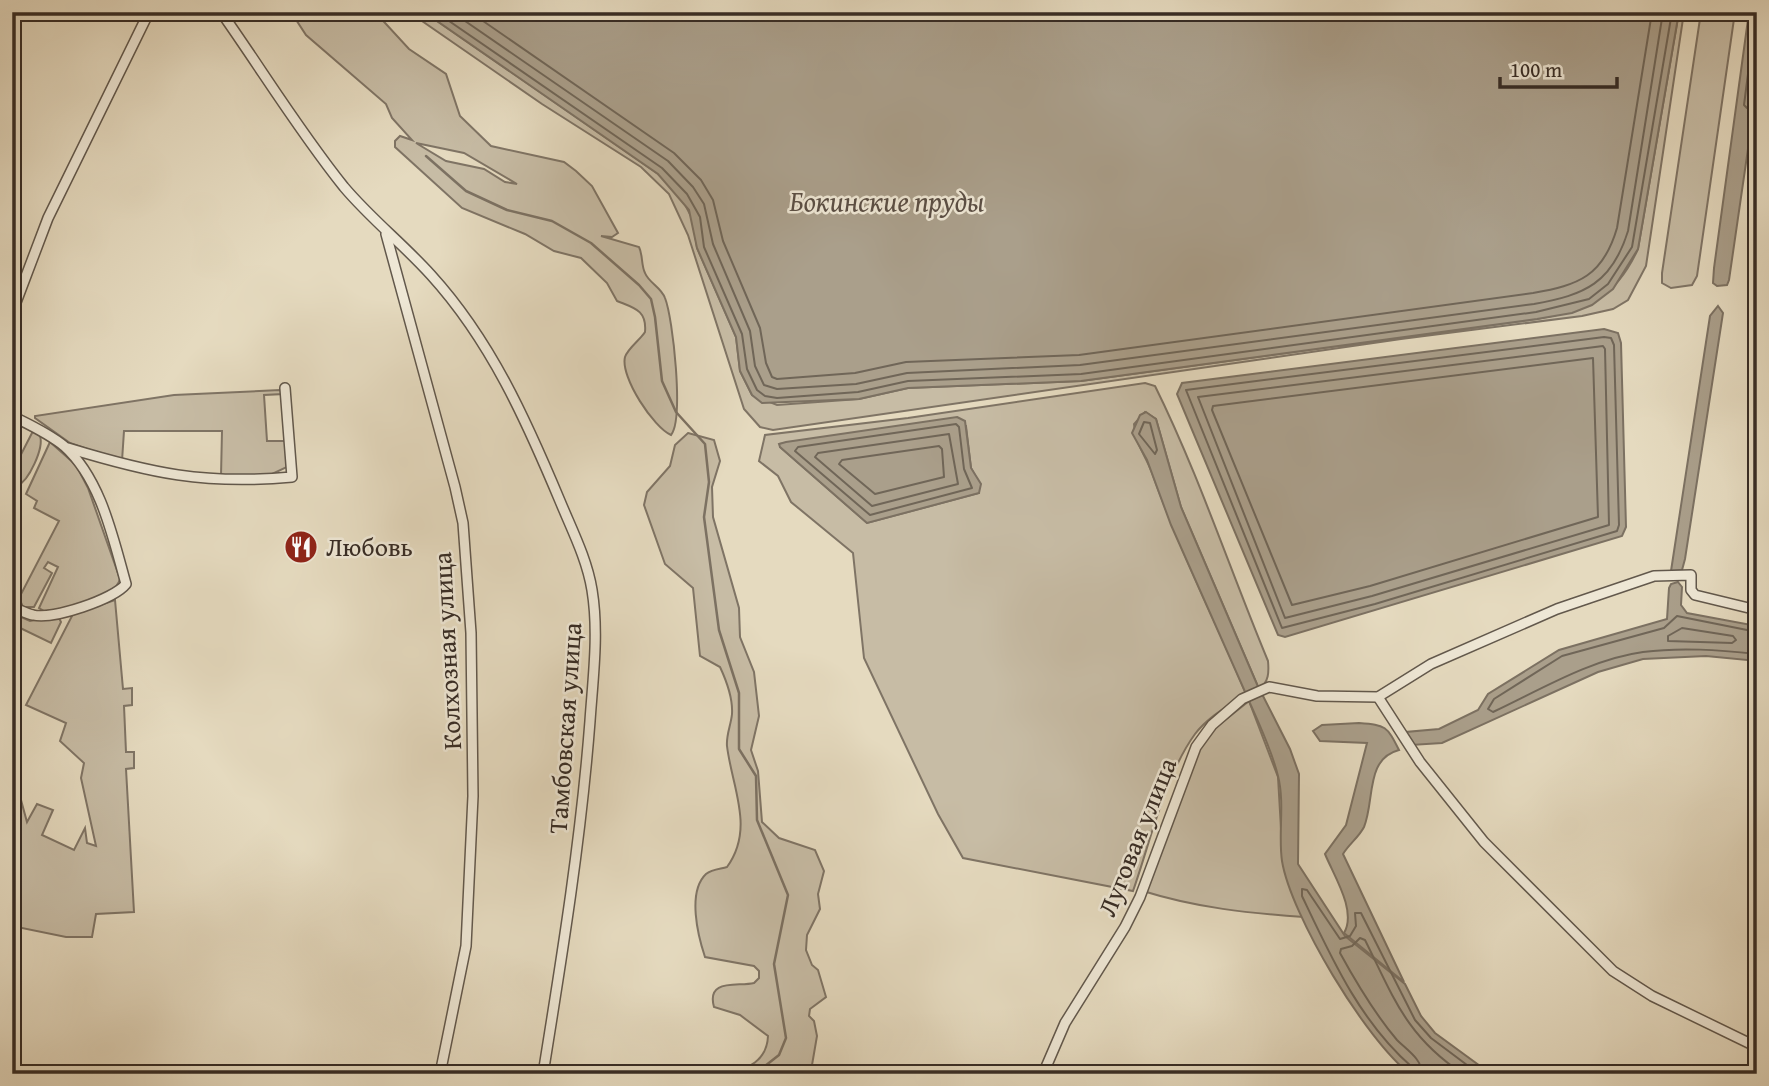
<svg xmlns="http://www.w3.org/2000/svg" width="1769" height="1086" font-family="'Gentium Book Plus',serif">
<style>
.green{fill:#c7bca5;stroke:#7f7465;stroke-width:2;fill-rule:evenodd}
.water{fill:#aa9f8b;stroke:#7c7162;stroke-width:2}
.lines{fill:none;stroke-linecap:round;stroke-linejoin:round}
.shore{stroke:#706658;stroke-width:2}
.stream{stroke:#7c7162;stroke-width:2.5}
.street-casing{stroke:#62584c;stroke-width:12}
.street{stroke:#eee7d5;stroke-width:9}
.labels{text-anchor:middle;stroke-width:5;stroke-linejoin:round;paint-order:stroke}
.poi-label{font-size:26px;fill:#372c25;stroke:#eee7d5;text-anchor:start}
.street-label{font-size:26px;fill:#372c25;stroke:#eee7d5}
.water-label{font-size:28px;font-style:italic;fill:#5a4e44;stroke:#eee7d5}
</style>
<rect width="100%" height="100%" fill="#e5dabf"/>
<filter id="stains"><feTurbulence type="fractalNoise" baseFrequency=".00286" numOctaves="4"/><feColorMatrix values="0 0 0 0 .2 0 0 0 0 .09 0 0 0 0 .02 0 0 0 .5 -.17"/></filter>
<radialGradient id="worn" r=".72"><stop offset=".6" stop-color="#630" stop-opacity="0"/><stop offset="1" stop-color="#630" stop-opacity=".3"/></radialGradient>
<!-- green -->
<g class="green">
<path d="M 291,12 L 375,12 L 409,49 L 446,74 L 460,116 L 491,146 L 564,162 L 576,171 L 592,186 L 618,233 L 612,237 L 601,236 L 639,247 C 643,255 641,265 645,273 C 649,283 661,287 665,298 C 673,318 684,419 671,435 C 654,428 620,377 625,357 C 628,348 640,340 645,332 C 647,310 634,308 617,301 L 607,283 L 581,258 L 554,251 L 525,234 L 462,208 L 395,147 L 395,141 L 400,136 L 412,140 L 392,118 L 386,104 L 306,35 ZM 416,143 L 464,153 L 517,184 L 505,182 L 484,169 L 446,161 Z"/>
<path d="M 409,12 L 424,12 L 658,174 L 681,197 L 693,220 L 697,248 L 736,337 L 740,371 L 752,395 L 777,405 L 859,399 L 908,388 L 1081,381 L 1537,319 C 1587,310 1615,299 1638,249 L 1679,12 L 1684,12 L 1646,266 L 1628,300 L 1613,309 L 1582,316 L 1401,339 L 773,430 L 760,427 L 744,409 L 688,235 L 669,194 L 641,167 L 542,104 Z"/>
<polygon points="1701,12 1735,12 1697,276 1692,285 1671,288 1662,283 1662,273"/>
<path d="M 1145,383 L 1155,386 C 1199,475 1230,570 1268,661 C 1269,672 1269,682 1259,689 L 1181,507 L 1156,419 L 1145,412 L 1134,424 C 1135,444 1145,454 1152,473 C 1179,549 1215,620 1246,694 C 1228,706 1208,717 1195,734 C 1165,775 1150,843 1133,891 L 963,858 L 938,814 L 864,658 L 853,553 L 791,502 L 778,476 L 759,461 L 765,435 L 908,418 ZM 966,426 L 971,468 L 977,479 L 979,493 L 867,523 L 780,447 L 780,444 Z"/>
<polygon points="280,390 283,394 264,395 267,441 286,441 287,467 270,475 221,476 222,431 124,431 122,461 70,443 35,418 35,416 174,395"/>
<path d="M 33,431 L 40,436 C 44,448 29,481 17,486 L 12,484 L 12,472 Z"/>
<path d="M 688,433 L 714,440 L 720,461 L 712,487 L 713,517 L 739,608 L 740,637 L 754,672 L 759,716 L 751,750 L 758,771 L 762,822 L 779,838 L 815,850 L 824,871 L 818,894 L 820,909 L 807,935 L 806,950 L 812,965 L 818,970 L 826,997 L 810,1009 L 809,1016 L 814,1021 L 817,1036 L 812,1065 L 818,1074 L 726,1074 C 748,1069 767,1061 768,1036 L 740,1015 L 714,1007 C 706,978 738,987 754,983 L 759,978 L 759,971 L 754,966 L 705,957 C 698,936 687,892 706,874 C 712,869 720,869 727,867 C 755,828 732,788 727,746 C 726,735 731,725 732,714 C 733,698 727,682 720,667 L 700,656 L 693,588 L 665,564 L 644,505 L 647,492 L 670,466 L 675,445 Z"/>
<path d="M 50,442 L 76,465 L 88,488 L 120,579 C 113,602 65,609 44,611 L 39,608 L 58,567 L 48,562 L 44,568 L 52,573 L 34,607 L 23,607 L 19,598 L 59,521 L 34,508 L 37,501 L 26,494 Z"/>
<polygon points="115,600 123,689 132,688 132,705 124,706 126,752 134,752 134,768 126,769 134,912 96,914 92,937 66,937 12,926 12,799 18,789 27,822 37,804 53,810 42,835 74,850 85,828 87,843 96,846 81,778 84,763 60,741 66,723 26,705 73,614"/>
<polygon points="12,613 30,621 58,616 61,622 51,643 12,624"/>
<path d="M 1249,701 L 1278,777 L 1283,863 L 1304,917 C 1248,913 1197,908 1143,891 L 1198,750 L 1215,728 Z"/>
</g>
<!-- water -->
<g class="water">
<polygon points="424,12 1679,12 1638,249 1613,289 1592,305 1572,313 1537,319 1081,381 908,388 859,399 762,403 752,395 740,371 736,337 697,248 689,210 658,174"/>
<polygon points="1749,12 1757,12 1757,87 1729,280 1727,285 1717,286 1713,283 1714,268"/>
<polygon points="1718,306 1723,313 1685,559 1682,570 1671,571 1710,316"/>
<polygon points="1604,329 1618,333 1621,343 1626,527 1622,536 1285,637 1278,635 1177,394 1182,383"/>
<polygon points="1146,412 1156,419 1181,507 1259,689 1246,694 1171,525 1147,460 1132,433 1140,415"/>
<polygon points="957,417 965,421 971,468 981,484 979,493 867,523 780,447 779,444 786,442"/>
<polygon points="1678,582 1682,587 1681,605 1687,613 1757,626 1757,661 1706,656 1643,659 1598,672 1442,743 1411,745 1406,732 1439,729 1478,710 1488,694 1559,650 1667,619 1669,588 1671,584"/>
<path d="M 1262,694 L 1290,749 L 1299,774 L 1298,864 L 1345,936 L 1405,984 L 1421,1016 L 1435,1033 L 1491,1074 L 1410,1074 C 1366,1040 1291,916 1282,861 C 1278,834 1285,804 1278,776 C 1272,751 1260,726 1249,701 Z"/>
<path d="M 1359,723 C 1386,725 1387,726 1399,750 C 1365,759 1375,800 1364,827 C 1359,837 1349,844 1343,854 L 1404,982 L 1344,933 C 1357,911 1334,876 1325,854 L 1346,825 L 1367,743 L 1320,741 L 1313,731 L 1322,725 Z"/>
</g>
<g class="lines">
<!-- shore -->
<g class="shore">
<polyline points="436,12 662,168 687,194 700,217 704,247 742,334 747,369 757,390 765,396 777,398 858,392 908,381 1081,374 1536,312 1589,299 1608,284 1632,247 1672,12"/>
<path d="M 452,12 L 668,161 L 693,187 L 704,204 L 713,244 L 750,331 L 755,366 L 764,385 L 777,389 L 856,384 L 907,373 L 1080,365 L 1534,304 C 1585,295 1612,283 1628,231 L 1663,12"/>
<path d="M 470,12 L 674,153 L 701,180 L 713,200 L 723,241 L 760,328 L 766,363 L 772,377 L 777,379 L 855,373 L 906,362 L 1079,355 L 1533,293 C 1579,285 1603,276 1617,228 L 1652,12"/>
<polyline points="1756,12 1744,105 1747,108 1757,105"/>
<polygon points="1604,337 1611,338 1614,345 1619,525 1617,531 1375,604 1282,628 1186,390"/>
<polygon points="1603,346 1605,349 1609,525 1372,596 1285,618 1198,397"/>
<polygon points="1593,358 1598,517 1370,586 1292,605 1212,410 1213,406"/>
<polygon points="1144,422 1150,423 1157,450 1155,454 1139,434"/>
<polygon points="956,424 959,427 964,469 972,488 870,515 795,451 798,447"/>
<polygon points="949,434 958,484 872,506 815,457 818,453"/>
<polygon points="939,446 942,449 944,477 875,494 839,464 842,460"/>
<polygon points="1682,628 1733,636 1736,640 1732,643 1668,641 1668,636"/>
<path d="M 1757,632 L 1677,616 L 1664,628 L 1562,656 L 1494,699 L 1488,709 L 1493,712 C 1540,690 1591,659 1643,652 C 1681,647 1719,650 1757,654"/>
<path d="M 1414,1074 L 1412,1067 C 1360,1022 1331,957 1302,896 L 1302,889 L 1307,890 L 1340,939 L 1350,936 L 1356,926 L 1355,913 L 1361,913 L 1415,1020 L 1431,1038 L 1479,1074"/>
<path d="M 1422,1074 C 1422,1059 1407,1050 1397,1040 C 1374,1013 1357,984 1340,953 L 1341,949 L 1352,946 L 1360,938 L 1365,940 C 1394,998 1406,1036 1463,1074"/>
</g>
<!-- stream -->
<polyline class="stream" points="426,156 466,191 507,210 552,221 591,243 639,285 651,299 655,317 662,381 676,412 705,444 709,482 704,517 719,630 739,693 739,749 756,776 757,820 788,895 774,964 786,1038 779,1055 755,1074"/>
<defs>
<g id="street">
<path d="M 221,12 C 262,70 299,131 344,187 C 371,219 403,244 431,275 C 491,341 526,420 560,501 C 572,530 587,559 592,590 C 599,633 593,677 590,721 C 581,839 562,956 543,1074"/>
<polyline points="386,234 455,487 463,523 471,633 473,796 466,946 440,1074"/>
<polyline points="12,313 48,218 149,12"/>
<path d="M 12,416 C 30,425 48,433 64,446 C 101,479 113,538 126,584 C 114,599 53,620 33,615 C 28,614 22,611 17,609 L 12,598"/>
<path d="M 68,448 C 150,473 204,485 292,477 L 285,388"/>
<polyline points="1378,697 1420,762 1484,842 1613,971 1652,996 1757,1047"/>
<polyline points="1043,1074 1065,1023 1125,927 1140,897 1196,747 1212,725 1242,699 1269,687 1317,696 1378,697 1431,664 1557,609 1654,576 1691,575 1691,590 1695,595 1757,610"/>
</g>
</defs>
<!-- street casing -->
<use href="#street" class="street-casing"/>
<!-- street -->
<use href="#street" class="street"/>
</g>
<!-- icons -->
<defs>
<symbol id="restaurant-disc" viewBox="-11 -11 22 22"><circle r="9.5" fill="#8f2418" stroke="#eee7d5"/><path d="M-5-6h1v4h1v-4h1v4h1v-4h1v5L-1.5 .5V6h-2V.5L-5-1ZM5-6V6H3V1.5H1.5Q1.5-4 5-6Z" fill="#fff"/></symbol>
</defs>
<g fill-rule="evenodd">
<use href="#restaurant-disc" x="282" y="528" width="38" height="38"/>
</g>
<g class="labels">
<!-- poi labels -->
<g class="poi-label">
<text x="326" y="556">Любовь</text>
</g>
<!-- street labels -->
<g class="street-label">
<text transform="translate(447 651) rotate(-93)" y="9">Колхозная улица</text>
<text transform="translate(565 728) rotate(-86)" y="9">Тамбовская улица</text>
<text transform="translate(1137 837) rotate(-68)" y="9">Луговая улица</text>
</g>
<!-- water labels -->
<g class="water-label">
<text x="887" y="211">Бокинские пруды</text>
</g>
</g>
<!-- margin -->
<rect width="1769" height="1086" fill="none" stroke="#e5dabf" stroke-width="42"/>
<rect x="14" y="14" width="1741" height="1058" fill="none" stroke="#372c25" stroke-width="3.5"/>
<rect x="21" y="21" width="1727" height="1044" fill="none" stroke="#372c25" stroke-width="2"/>
<!-- scale -->
<path d="M1500 77v10h117v-10" fill="none" stroke="#372c25" stroke-width="3.5"/>
<text x="1510" y="77" font-size="21" fill="#372c25" stroke="#eee7d5" stroke-width="5" paint-order="stroke">100 m</text>
<rect width="100%" height="100%" filter="url(#stains)"/>
<rect width="100%" height="100%" fill="url(#worn)"/>
</svg>
